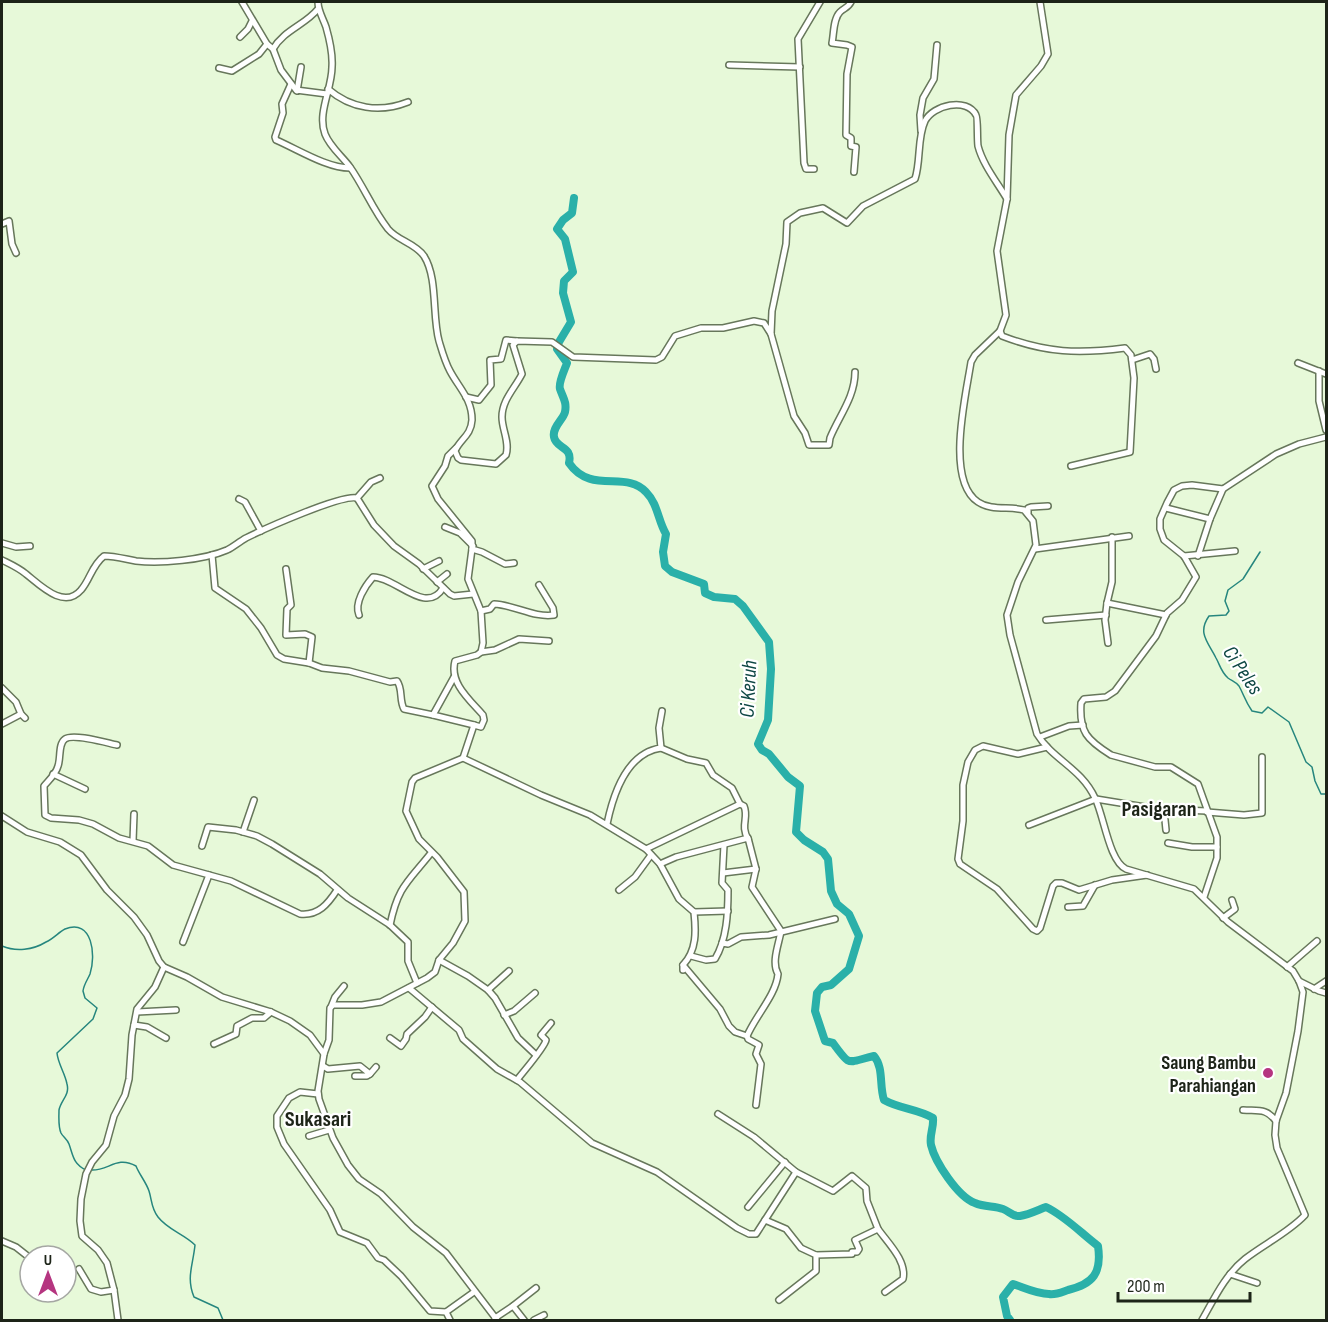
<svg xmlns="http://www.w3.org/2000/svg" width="1328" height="1322" font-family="'Sofia Sans Condensed',sans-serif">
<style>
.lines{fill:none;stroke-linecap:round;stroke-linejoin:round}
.stream{stroke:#26867e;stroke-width:1.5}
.river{stroke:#2ab0a9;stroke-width:8}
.minor-casing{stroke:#67775b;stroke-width:8}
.minor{stroke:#fff;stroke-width:5}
.poi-dot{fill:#b53580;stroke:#fff;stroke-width:2}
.labels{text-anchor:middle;stroke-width:4.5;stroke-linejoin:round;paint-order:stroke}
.poi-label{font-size:20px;font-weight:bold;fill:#1d2418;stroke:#fff;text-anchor:end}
.water-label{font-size:21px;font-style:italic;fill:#0e4744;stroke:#fff}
.quarter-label{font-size:22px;font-weight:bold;fill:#1d2418;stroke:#fff}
</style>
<rect width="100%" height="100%" fill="#e7f9d9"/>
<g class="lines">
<!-- stream -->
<g class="stream">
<path d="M 1260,552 L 1243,579 L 1228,590 L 1225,601 L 1229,611 L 1226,615 L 1209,616 C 1197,633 1208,642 1216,658 C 1220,665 1221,672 1228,678 C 1232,681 1236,682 1239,686 C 1244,695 1245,701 1252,711 L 1262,713 L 1268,707 L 1289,722 L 1306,762 L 1312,767 L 1315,781 L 1321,794 L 1326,794"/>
<path d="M 2,946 C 16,952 33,950 46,942 C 53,939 59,932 65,929 C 93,918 96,956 90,974 C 88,979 84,984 83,991 L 85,998 L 97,1008 L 93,1019 L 57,1053 C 58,1064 65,1073 67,1084 C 70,1095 61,1100 59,1110 C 59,1117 58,1126 61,1133 C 63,1137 67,1139 69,1144 C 73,1155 73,1164 86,1170"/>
<path d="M 90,1170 C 108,1172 116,1155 136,1166 C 139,1174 146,1182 149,1191 C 152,1200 151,1208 158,1217 C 168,1230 184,1234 195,1245 C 193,1265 186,1278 194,1297 L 218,1308 L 223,1320"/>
</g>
<!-- river -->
<path class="river" d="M 574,198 L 572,213 L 563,220 L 557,229 L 565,239 L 573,272 L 564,281 L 563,293 L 571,322 L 559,342 L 557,349 L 567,363 C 565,369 558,383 560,389 C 563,398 567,402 565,412 C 563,420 552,427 554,437 C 556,449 573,446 569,463 C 591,495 626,470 646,492 C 658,504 658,521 666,534 L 663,552 L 665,566 L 672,572 L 704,584 L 705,593 L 714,597 L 735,599 L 743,606 L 769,642 L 771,669 L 768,720 L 758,744 L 762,750 L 769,754 L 788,777 L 800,786 L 796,832 L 804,840 L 823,852 L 828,859 L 831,891 L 837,904 L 849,914 L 859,936 L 849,969 L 831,985 L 822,987 L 817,993 L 815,1011 L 825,1041 L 833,1043 C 851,1068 847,1062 874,1056 C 884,1068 879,1085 884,1100 C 900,1109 918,1109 933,1118 C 934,1128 929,1135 931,1145 C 935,1162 958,1197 975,1203 C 984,1207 994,1206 1003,1209 C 1009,1211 1013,1217 1020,1216 C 1028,1215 1038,1210 1046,1207 C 1065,1216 1081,1233 1098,1246 C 1102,1273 1093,1284 1068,1290 C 1062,1292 1056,1295 1049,1294 C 1037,1294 1025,1288 1013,1284 L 1003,1297 L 1007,1316 L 1010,1320"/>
<defs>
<g id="minor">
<polyline points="242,2 267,44 273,49 281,70 296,90 327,94"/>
<path d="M 318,2 C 318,11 323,18 326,27 C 330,41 333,53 332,67 C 332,89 317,113 325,134 C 330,147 342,156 350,167 C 364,187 373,210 388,229 C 398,241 415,243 424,256 C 438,278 432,316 439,341 C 442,351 445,362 450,371 C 459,388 472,399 472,420 C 471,436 460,439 455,451 L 458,458 L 461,460 L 496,464 L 506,455 C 510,442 502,430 502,417 C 502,400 515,388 522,374 L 513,345 L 517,341 L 552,342 L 573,357 L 656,360 L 662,357 L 675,336 L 701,328 L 723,328 L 754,321 L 764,323 L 771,334 L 772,311 L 786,244 L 787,222 L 800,213 L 823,208 L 847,223 L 863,206 L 915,179 C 921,161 917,138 925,121 C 933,105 967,97 976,115 C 978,117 977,139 978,146 C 983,165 997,182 1007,199"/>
<path d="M 851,2 C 848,8 844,8 840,12 C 833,19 834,34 832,43 L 847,45 L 852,47 L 847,74 L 846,135 L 851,138 L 851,146 L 856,147 L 854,172"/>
<path d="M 1040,2 L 1048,54 L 1041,66 L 1016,95 L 1009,135 L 1007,199 L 997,251 L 1006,315 L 1000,331 L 975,355 L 971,362 C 966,395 945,480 978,502 C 991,511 1010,506 1024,510 L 1033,521 L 1036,545 L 1018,582 L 1007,615 L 1010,635 L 1037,734 C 1053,760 1081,768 1095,798 C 1104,816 1109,861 1126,869 L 1194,889 L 1228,922 L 1293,971 L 1299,981 L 1303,992 L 1298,1031 L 1286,1093 L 1276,1121 L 1275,1135 L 1277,1148 L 1305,1215 C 1288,1233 1264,1244 1245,1259 C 1225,1275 1214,1299 1202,1320"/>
<polyline points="240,37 248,29 252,21"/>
<path d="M 273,49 C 284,30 305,25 318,9"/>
<polyline points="729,65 800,67"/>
<polyline points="219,68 232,71 259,54 267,44"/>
<path d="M 291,84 L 282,104 L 283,113 L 275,137 L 276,140 C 299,150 327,168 350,168"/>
<path d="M 328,89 C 351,109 380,113 408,102"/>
<polyline points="297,91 301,67"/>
<polyline points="921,131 920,115 923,98 934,79 937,45"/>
<polyline points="814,169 806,169 804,163 798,39 820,2"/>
<polyline points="2,224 9,221 12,244 16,253"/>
<path d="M 1000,331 L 1002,336 C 1046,353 1079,354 1125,348 L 1131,355 L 1134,378 L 1130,452 L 1071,466"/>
<path d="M 771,334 L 794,416 L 805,433 L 809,445 L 829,445 L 830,438 C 839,416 855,397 855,372"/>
<polyline points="1132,360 1150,354 1154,359 1156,369"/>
<polyline points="1298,363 1326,374"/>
<polyline points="1319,371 1319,401 1326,430"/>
<polyline points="466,397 479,400 491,385 490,360 501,359 506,340 517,341"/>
<path d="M 456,448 L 448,456 L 445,466 L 432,486 L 438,499 L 472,541 L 472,549 L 468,579 L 481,611 L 483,643 L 481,652 L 477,655 L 455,661 C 449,683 470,700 483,715 L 484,720 L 481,727 L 474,725"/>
<polyline points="357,498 374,525 394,546 419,564 450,594 454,596 473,594"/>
<polyline points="239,499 245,502 261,531"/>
<polyline points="1166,508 1210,519"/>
<polyline points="1028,513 1028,508 1031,507 1048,506"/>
<polyline points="445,527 460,533 473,546"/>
<polyline points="2,543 16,547 30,546"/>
<polyline points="472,549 482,552 505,564 514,563"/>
<polyline points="1035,549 1129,536"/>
<path d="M 212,555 L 215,588 L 246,609 L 261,628 L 277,655 L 284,659 L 309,663 L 322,668 L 349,671 L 390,682 L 397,681 C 403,689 399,700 404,709 L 433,715"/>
<polyline points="1184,556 1235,551"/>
<polyline points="1198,556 1210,519 1223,489"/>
<path d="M 2,560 C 10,564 19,568 26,574 C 40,585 64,610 81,590 C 90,580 92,565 104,556 C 114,556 125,559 136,561 C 160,564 204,560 227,550 C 233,547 239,542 246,538 C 264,529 342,494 357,498 L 371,482 L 380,478"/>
<polyline points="286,569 291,605 287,609 286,635 305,634 312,637 309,663"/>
<polyline points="423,569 439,561"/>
<polyline points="437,582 447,574"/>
<polyline points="1107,603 1166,615"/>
<path d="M 481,611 L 490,609 L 494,604 C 515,605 534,618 554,615 L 553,608 L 539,585"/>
<path d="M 359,615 C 354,603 365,586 373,577 C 396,577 426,616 443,588"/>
<polyline points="1046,620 1106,615"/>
<polyline points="1108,643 1105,620 1107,603 1112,582 1112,537"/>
<polyline points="481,652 495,650 519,639 549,641"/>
<path d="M 454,677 L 433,715 L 474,725 L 463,758 L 541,795 L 590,815 L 646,849 L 660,864 L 679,899 L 694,912 C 696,931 697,950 683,965 L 683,970"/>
<polyline points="2,688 16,702 21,714 25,718"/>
<polyline points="2,724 21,714"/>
<polyline points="1040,737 1069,726 1083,725"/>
<path d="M 117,745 C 107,743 73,733 65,739 C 58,744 61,758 58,766 C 56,774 49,780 44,786 L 45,815 L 51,818 L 79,820 L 93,824 L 119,838 L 148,846 L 173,865 L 231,881 L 300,914 C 318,916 328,904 337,890"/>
<polyline points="1047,747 1018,754 983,746 975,750 968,762 963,785 963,821 958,859 960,864 997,889 1033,929 1037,931 1040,928 1053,886 1056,883 1062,883 1079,890 1112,880 1147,875"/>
<polyline points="53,774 85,789"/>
<path d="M 740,804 L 744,806 C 749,818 740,825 748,839"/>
<polyline points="1164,810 1166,830"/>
<polyline points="1207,812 1244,815 1262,813 1262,757"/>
<polyline points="2,816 27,832 60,842 81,855 107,890 134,917 147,935 159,961 164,967 187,977 222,997 271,1012 290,1021 310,1035 324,1054 318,1091 319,1099 333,1138 348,1165 359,1179 381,1194 413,1227 446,1253 497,1320"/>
<path d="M 607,824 C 613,795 626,753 661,748 L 659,728 L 662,711"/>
<polyline points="1029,825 1096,799 1157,809 1207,811"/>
<polyline points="243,832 254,800"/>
<polyline points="133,841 134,814"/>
<polyline points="1168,843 1192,847 1217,847"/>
<polyline points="202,846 208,827 236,830 257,836 272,844 320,874 348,898 390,925 408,942 408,961 417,983"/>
<polyline points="646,849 740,804 732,788 713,775 706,763 687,759 661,748"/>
<path d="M 660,864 L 676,857 L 748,838 L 756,869 L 752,887 L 781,931 C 779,944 771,962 778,974 C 776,995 756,1015 747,1036 L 735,1032 L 729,1026 L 720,1009 L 683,965"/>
<polyline points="723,873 756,869"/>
<polyline points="619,890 635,877 651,855"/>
<path d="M 1204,897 L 1217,858 L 1217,837 L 1198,784 L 1171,767 L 1155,767 L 1111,755 C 1087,740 1079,732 1081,703 L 1084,699 L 1106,697 L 1115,691 L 1156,636 L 1167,613 L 1182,600 L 1196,577 L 1184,556 L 1164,540 L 1160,529 L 1160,519 L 1167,503 L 1174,490 L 1182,486 L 1192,485 L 1223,489 L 1276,454 L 1299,444 L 1326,437"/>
<polyline points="1068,907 1083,906 1095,885"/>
<polyline points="694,912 728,911"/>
<polyline points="1223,918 1235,909 1232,900"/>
<path d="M 390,925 C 398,886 408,882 431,853"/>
<polyline points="183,942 209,875"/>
<polyline points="722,943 728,944 741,937 769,935 835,919"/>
<path d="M 691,956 L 706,960 L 715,959 C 727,939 728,913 728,890 L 722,883 L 724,845"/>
<polyline points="439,960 468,976 488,990 495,998 518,1038 536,1055"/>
<polyline points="1287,967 1317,941"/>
<polyline points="1299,981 1319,991 1326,993"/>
<polyline points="409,988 459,1030 463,1039 497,1069 520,1082 592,1143 657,1172 737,1228 749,1234 756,1234 765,1220 786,1229 801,1248 816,1255 816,1271 779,1300"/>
<polyline points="1314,989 1326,981"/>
<polyline points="488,990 509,971"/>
<polyline points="331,1007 335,997 344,986"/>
<polyline points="137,1012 176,1010"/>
<polyline points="504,1015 514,1011 535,993"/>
<polyline points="134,1025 147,1027 166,1038"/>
<polyline points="747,1036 748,1039 759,1045 756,1054 761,1064 756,1105"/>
<polyline points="390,1038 401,1046 406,1039 407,1034 425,1017 432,1007"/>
<polyline points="214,1044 236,1034 237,1026 252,1018 264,1018 271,1012"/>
<polyline points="324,1054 329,1040 330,1008 333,1005 362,1005 381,1002 427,978 435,972 439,960 453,943 465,921 464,892 437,857 419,839 406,811 412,782 415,778 463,758"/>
<polyline points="323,1066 328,1069 360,1066 370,1074 367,1076 355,1076"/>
<polyline points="370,1074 376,1067"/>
<path d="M 517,1080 C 523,1072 545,1047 546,1040 L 541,1035 L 551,1023"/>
<polyline points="318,1094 300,1092 289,1098 277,1116 277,1127 284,1144 330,1210 340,1232 367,1243 378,1258 384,1260 401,1276 430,1311 446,1312 450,1320"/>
<path d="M 1243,1110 C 1259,1111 1266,1108 1276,1121"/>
<polyline points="718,1114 754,1137 796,1172"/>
<polyline points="309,1136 329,1130"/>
<polyline points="748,1207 785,1162"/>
<polyline points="765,1220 796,1172 833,1191 852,1176 866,1188 867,1201 878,1229"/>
<polyline points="2,1241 16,1247 30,1258"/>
<path d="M 816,1255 L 852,1254 L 852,1252 L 857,1252 L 859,1249 L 855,1240 L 878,1229 C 888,1243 907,1261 903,1279 L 885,1292"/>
<polyline points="79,1269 91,1289 101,1292 114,1290"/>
<polyline points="1230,1274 1257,1283"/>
<polyline points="513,1306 536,1288"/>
<polyline points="446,1312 474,1292"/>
<polyline points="495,1318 513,1306 524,1320"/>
<polyline points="118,1320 114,1290 107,1263 98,1250 82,1236 80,1221 81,1199 86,1174 92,1162 106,1145 114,1116 125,1095 129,1079 132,1035 137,1009 155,987 164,967"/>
<polyline points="534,1320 544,1315"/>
</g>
</defs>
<!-- minor casing -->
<use href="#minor" class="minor-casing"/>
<!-- minor -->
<use href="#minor" class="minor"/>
</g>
<!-- markers -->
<circle class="poi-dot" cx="1268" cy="1073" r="6"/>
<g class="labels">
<!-- poi labels -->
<g class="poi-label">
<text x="1256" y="1069">Saung Bambu<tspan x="1256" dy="23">Parahiangan</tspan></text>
</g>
<!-- water labels -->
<g class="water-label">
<text transform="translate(1243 670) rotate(56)" y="7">Ci Peles</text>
<text transform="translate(748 689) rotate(-87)" y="7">Ci Keruh</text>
</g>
<!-- quarter labels -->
<g class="quarter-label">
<text x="1159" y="816">Pasigaran</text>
<text x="318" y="1126">Sukasari</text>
</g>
</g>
<!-- border -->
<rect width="1328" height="1322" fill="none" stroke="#1d2418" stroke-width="6"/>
<!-- north arrow -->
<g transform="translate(48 1274)"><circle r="28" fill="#ffffff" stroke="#a5a7a3" stroke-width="1.5"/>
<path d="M0-4.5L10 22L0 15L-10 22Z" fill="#b53580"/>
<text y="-9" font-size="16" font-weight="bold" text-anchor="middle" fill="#1d2418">U</text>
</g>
<!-- scale -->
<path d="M1118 1292v9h132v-9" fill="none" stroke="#1d2418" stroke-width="3"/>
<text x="1127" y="1292" font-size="18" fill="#1d2418" stroke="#ffffff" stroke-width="4.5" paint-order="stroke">200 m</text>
</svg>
